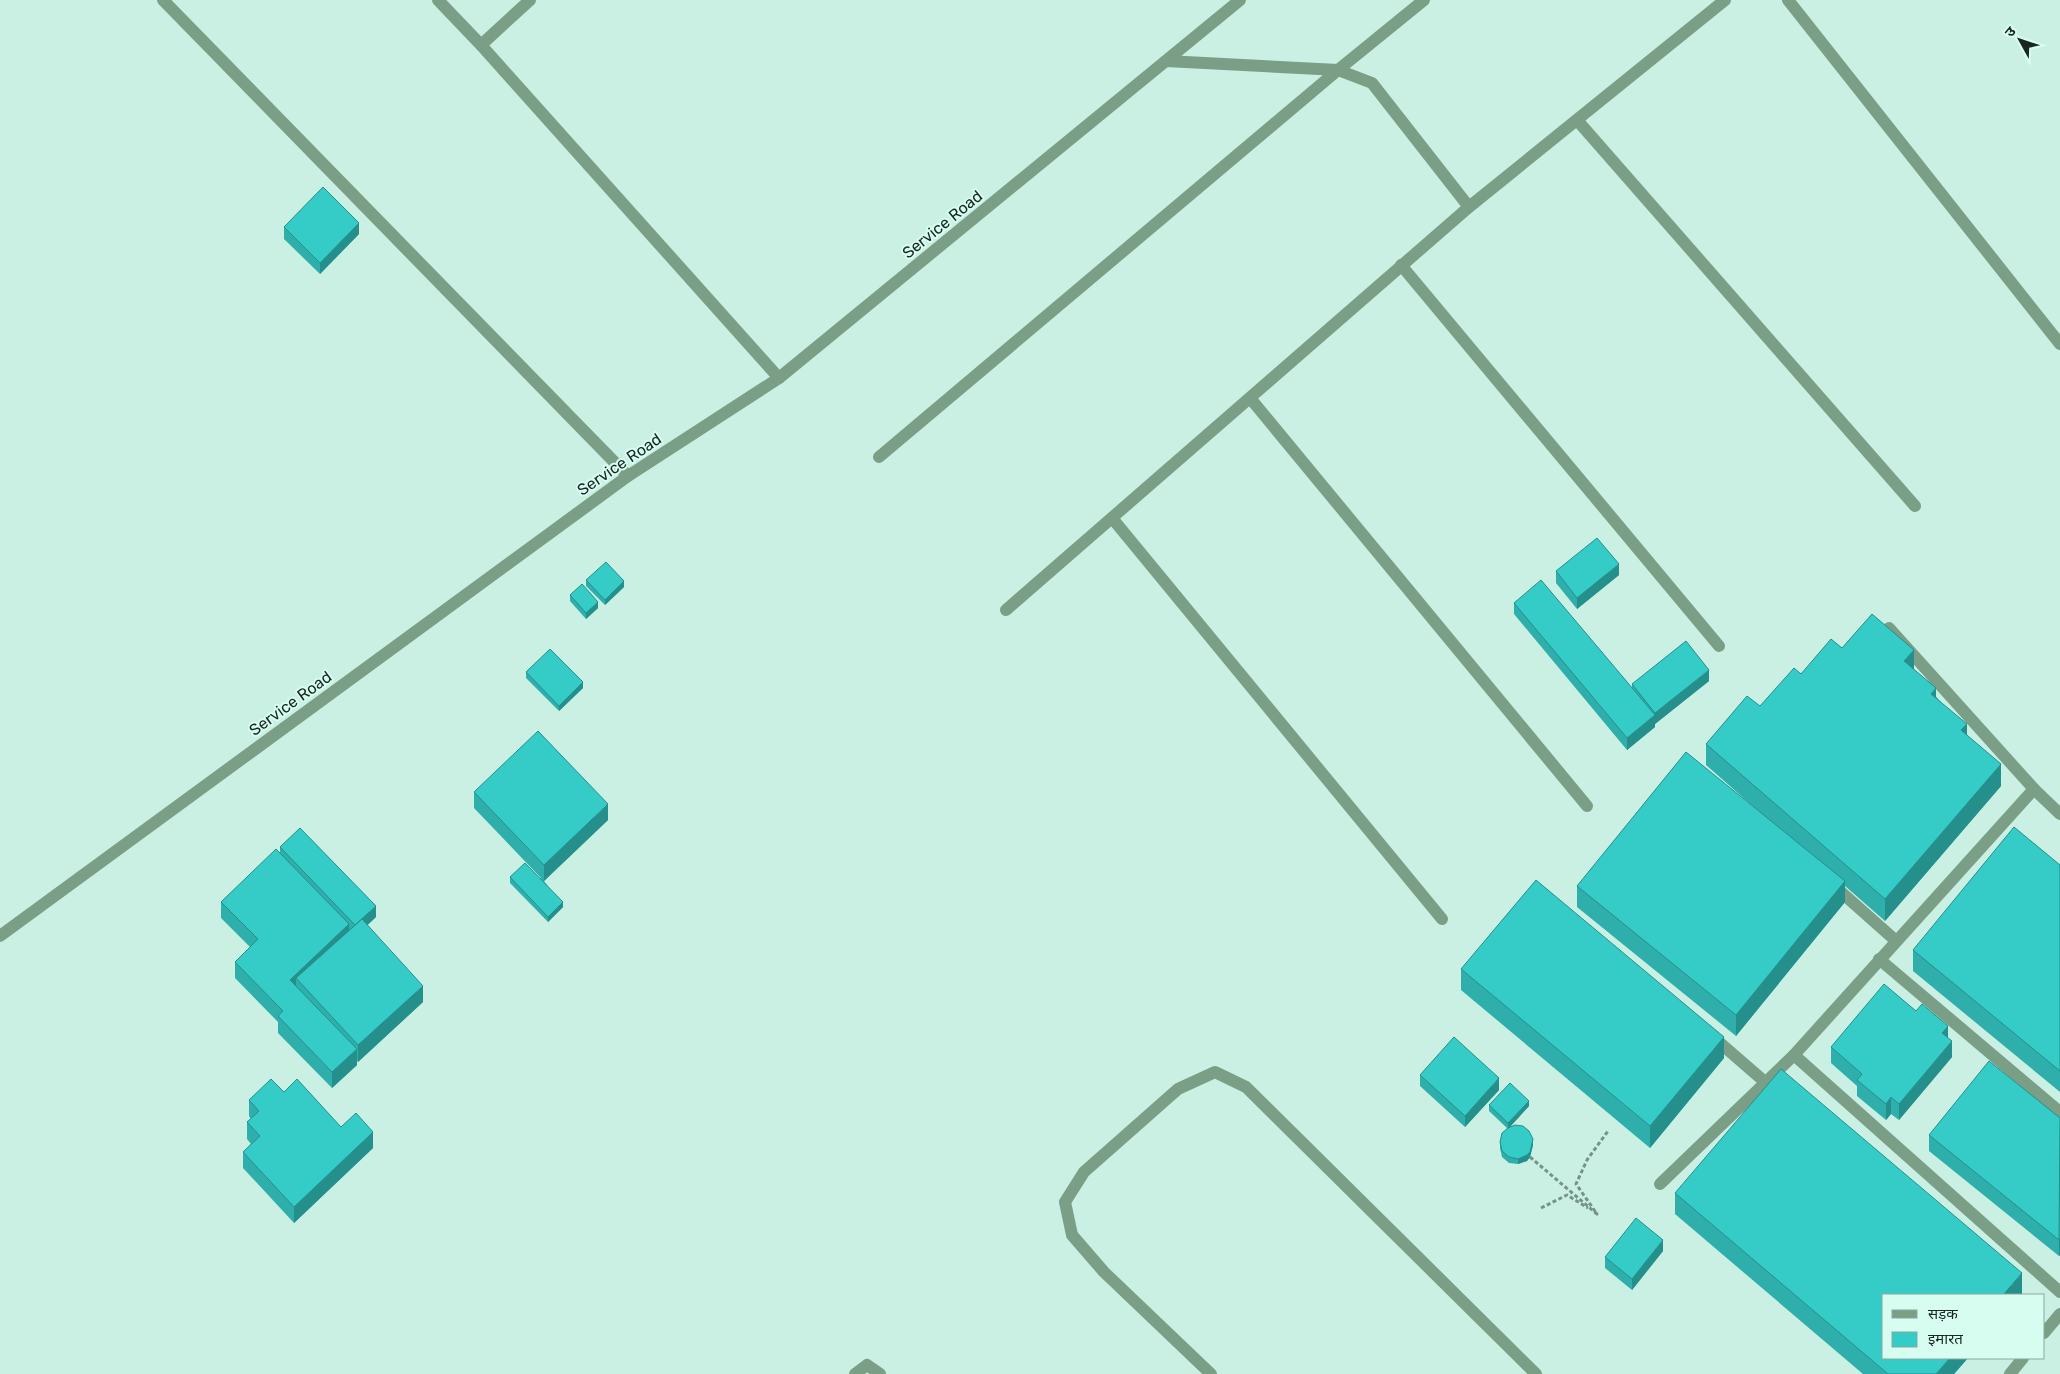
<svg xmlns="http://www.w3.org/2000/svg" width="2060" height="1374" font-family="Rubik,'Noto Sans Devanagari',sans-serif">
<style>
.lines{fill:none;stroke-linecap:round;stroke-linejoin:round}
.path{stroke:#779289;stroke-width:3;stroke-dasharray:4 2.5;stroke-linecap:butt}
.minor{stroke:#7a9f86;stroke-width:12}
.tertiary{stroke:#7a9f86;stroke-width:12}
.wall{fill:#2eafac}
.shaded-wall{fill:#258f8c}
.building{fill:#35ccc8;stroke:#258f8c}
.labels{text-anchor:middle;stroke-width:4;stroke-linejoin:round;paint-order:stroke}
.street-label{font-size:16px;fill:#182622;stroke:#d7fdf1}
</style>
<rect width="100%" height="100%" fill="#caf0e3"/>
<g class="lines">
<!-- path -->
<g class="path">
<polyline points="1530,1157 1597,1214 1576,1184 1587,1160 1608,1131"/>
<polyline points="1541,1208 1567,1195 1588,1208"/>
</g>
<!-- minor -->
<g class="minor">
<polyline points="163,0 628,476"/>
<polyline points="438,0 481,45 779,378"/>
<polyline points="1788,0 2060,344"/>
<polyline points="481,45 530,0"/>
<polyline points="1166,61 1338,70 1372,83 1469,207"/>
<polyline points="1577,120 1915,506"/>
<polyline points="1401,265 1719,646"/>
<polyline points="1250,398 1587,806"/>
<polyline points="879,457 1338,70 1424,0"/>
<polyline points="1112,518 1442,919"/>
<polyline points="1006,610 1469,207 1725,0"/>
<polyline points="1889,628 2034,789"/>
<polyline points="1832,884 1895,940"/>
<polyline points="1879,959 2060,1112"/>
<polyline points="1712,1036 1765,1082"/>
<polyline points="1794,1055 2060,1292"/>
<polyline points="1660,1184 1794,1055 2034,789 2060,814"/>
<polyline points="2044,1333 2060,1314"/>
<polyline points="855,1374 867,1365 880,1374"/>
<polyline points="1211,1374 1104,1272 1072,1235 1065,1202 1084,1172 1178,1089 1215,1072 1246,1087 1536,1374"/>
<polyline points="2010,1374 2023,1358"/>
</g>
<!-- tertiary -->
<polyline class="tertiary" points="0,936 628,476 779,378 1240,0"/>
</g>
<!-- wall -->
<g class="wall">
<polygon points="284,227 359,234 320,274 284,239"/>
<polygon points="1556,571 1619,575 1577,609 1556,583"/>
<polygon points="586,580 624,587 605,605 586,586"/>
<polygon points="570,595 598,608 586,619 570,601"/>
<polygon points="1514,603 1632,688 1632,684 1709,681 1655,724 1655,727 1627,750 1514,614"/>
<polygon points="1842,648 1914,669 1967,735 2001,786 1885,921 1845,886 1845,902 1736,1036 1577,907 1577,886 1764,816 1706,765 1706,744 1760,706 1801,674"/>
<polygon points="526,672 583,688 559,711 526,678"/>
<polygon points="474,792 608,820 544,881 563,907 548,922 510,883 510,877 541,878 474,808"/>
<polygon points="280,847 376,917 367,925 423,1002 358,1062 357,1061 357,1065 332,1088 278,1033 278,1022 235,978 235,962 250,947 221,918 221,902 280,853"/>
<polygon points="2060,865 2060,1092 1913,971 1913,950"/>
<polygon points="1461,969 1724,1058 1650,1148 1461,990"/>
<polygon points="1948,1038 1952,1057 1899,1120 1891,1114 1886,1120 1857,1096 1857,1086 1831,1063 1831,1047"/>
<polygon points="1420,1075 1499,1090 1465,1127 1420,1086"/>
<polygon points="284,1092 341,1127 373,1148 294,1223 243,1168 243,1152 251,1144 247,1139 247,1122 251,1119 249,1116 249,1100"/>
<polygon points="1489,1105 1529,1106 1510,1127 1533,1145 1530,1157 1527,1161 1518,1164 1509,1163 1502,1157 1500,1148 1500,1142 1507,1128 1489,1111"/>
<polygon points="2060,1118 2060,1255 2059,1256 1929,1151 1929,1135"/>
<polygon points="1675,1193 2022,1294 2021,1295 1884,1295 1884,1358 1968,1358 1954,1374 1863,1374 1675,1214"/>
<polygon points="1663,1251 1632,1290 1605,1268 1605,1257"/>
</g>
<!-- shaded-wall -->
<g class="shaded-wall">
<polygon points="359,223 359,234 320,274 320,263"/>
<polygon points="1619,564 1619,575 1577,609 1577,598"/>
<polygon points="624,581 624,587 605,605 605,600"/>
<polygon points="598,602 598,608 586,619 586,613"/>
<polygon points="1914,650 1914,671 1904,661"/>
<polygon points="1709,670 1709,681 1655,724 1655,713"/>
<polygon points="583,682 583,688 559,711 559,706"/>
<polygon points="1936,688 1936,709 1931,694"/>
<polygon points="1655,715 1655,727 1627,750 1627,738"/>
<polygon points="1967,724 1967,745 1961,730"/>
<polygon points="2001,764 2001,786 1885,921 1885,899"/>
<polygon points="608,804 608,820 544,881 544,865"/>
<polygon points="1845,881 1845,902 1736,1036 1736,1015"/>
<polygon points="563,902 563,907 548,922 548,917"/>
<polygon points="376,906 376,917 355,937 355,925"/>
<polygon points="349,924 349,940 296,978 296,991 290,980"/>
<polygon points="423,986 423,1002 358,1062 358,1045"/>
<polygon points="1948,1026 1948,1042 1942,1033"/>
<polygon points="1724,1037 1724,1058 1650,1148 1650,1126"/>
<polygon points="1952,1041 1952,1057 1899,1120 1899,1104"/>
<polygon points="357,1049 357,1065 332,1088 332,1072"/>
<polygon points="1499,1078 1499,1090 1465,1127 1465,1116"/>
<polygon points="1891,1097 1891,1114 1886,1120 1886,1104"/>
<polygon points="1529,1101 1529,1106 1508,1129 1508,1123"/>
<polygon points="373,1132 373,1148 294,1223 294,1207"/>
<polygon points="1533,1139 1533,1145 1530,1157 1527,1161 1518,1164 1518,1159"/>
<polygon points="2060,1239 2060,1255 2059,1256 2059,1240"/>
<polygon points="1663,1240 1663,1251 1632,1290 1632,1279"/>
<polygon points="2022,1273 2022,1294 2021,1295 2003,1295"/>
<polygon points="1950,1358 1968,1358 1954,1374 1936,1374"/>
</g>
<!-- building -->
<g class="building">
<polygon points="323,187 359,223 320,263 284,227"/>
<polygon points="1597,538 1619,564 1577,598 1556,571"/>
<polygon points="606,562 624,581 605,600 586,580"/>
<polygon points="1541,580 1655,715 1627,738 1514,603"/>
<polygon points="582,584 598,602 586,613 570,595"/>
<polygon points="1872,614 1914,650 1904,661 1936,688 1931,694 1967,724 1961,730 2001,764 1885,899 1706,744 1747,696 1760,706 1794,668 1801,674 1831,639 1842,648"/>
<polygon points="1686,641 1709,670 1655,713 1632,684"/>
<polygon points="550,649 583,682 559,706 526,672"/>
<polygon points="538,731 608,804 544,865 474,792"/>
<polygon points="1686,752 1845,881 1736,1015 1577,886"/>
<polygon points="2014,827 2060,865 2060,1071 1913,950"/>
<polygon points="300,828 376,906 355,925 280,847"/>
<polygon points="276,849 349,924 290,980 357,1049 332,1072 278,1016 283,1011 235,962 258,939 221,902"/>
<polygon points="525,863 563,902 548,917 510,877"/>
<polygon points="1536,880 1724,1037 1650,1126 1461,969"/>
<polygon points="362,919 423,986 358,1045 296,978"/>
<polygon points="1884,984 1916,1011 1922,1004 1948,1026 1942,1033 1952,1041 1899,1104 1891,1097 1886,1104 1857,1080 1862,1074 1831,1047"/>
<polygon points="1454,1037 1499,1078 1465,1116 1420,1075"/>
<polygon points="1989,1061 2060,1118 2059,1240 1929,1135"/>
<polygon points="1781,1069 2022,1273 2003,1295 1884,1295 1884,1358 1950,1358 1936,1374 1888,1374 1675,1193"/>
<polygon points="271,1079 284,1092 297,1079 341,1127 356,1113 373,1132 294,1207 243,1152 260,1136 247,1122 259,1111 249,1100"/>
<polygon points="1510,1083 1529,1101 1508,1123 1489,1105"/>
<polygon points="1515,1125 1523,1126 1529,1131 1533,1139 1530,1152 1527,1155 1518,1159 1509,1157 1502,1151 1500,1142 1502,1133 1508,1128"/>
<polygon points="1636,1218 1663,1240 1632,1279 1605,1257"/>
</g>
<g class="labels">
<!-- street labels -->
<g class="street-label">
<text transform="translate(942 224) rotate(-39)" y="6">Service Road</text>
<text transform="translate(619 464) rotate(-34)" y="6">Service Road</text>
<text transform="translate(290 703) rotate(-36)" y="6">Service Road</text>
</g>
</g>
<!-- legend -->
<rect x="1882" y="1294" width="162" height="65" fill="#d7fdf1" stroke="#8ba79e"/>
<rect x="1892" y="1310" width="25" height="8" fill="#7a9f86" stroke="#8ba79e"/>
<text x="1928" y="1319" font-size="15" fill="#182622">सड़क</text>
<rect x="1892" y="1332" width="25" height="15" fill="#35ccc8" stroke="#8ba79e"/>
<text x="1928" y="1344" font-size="15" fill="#182622">इमारत</text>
<!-- north arrow -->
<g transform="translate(2020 40) rotate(310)" stroke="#d7fdf1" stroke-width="4" paint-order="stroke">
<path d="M0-4L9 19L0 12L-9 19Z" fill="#182622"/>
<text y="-8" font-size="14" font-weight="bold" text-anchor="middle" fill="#182622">उ</text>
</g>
</svg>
